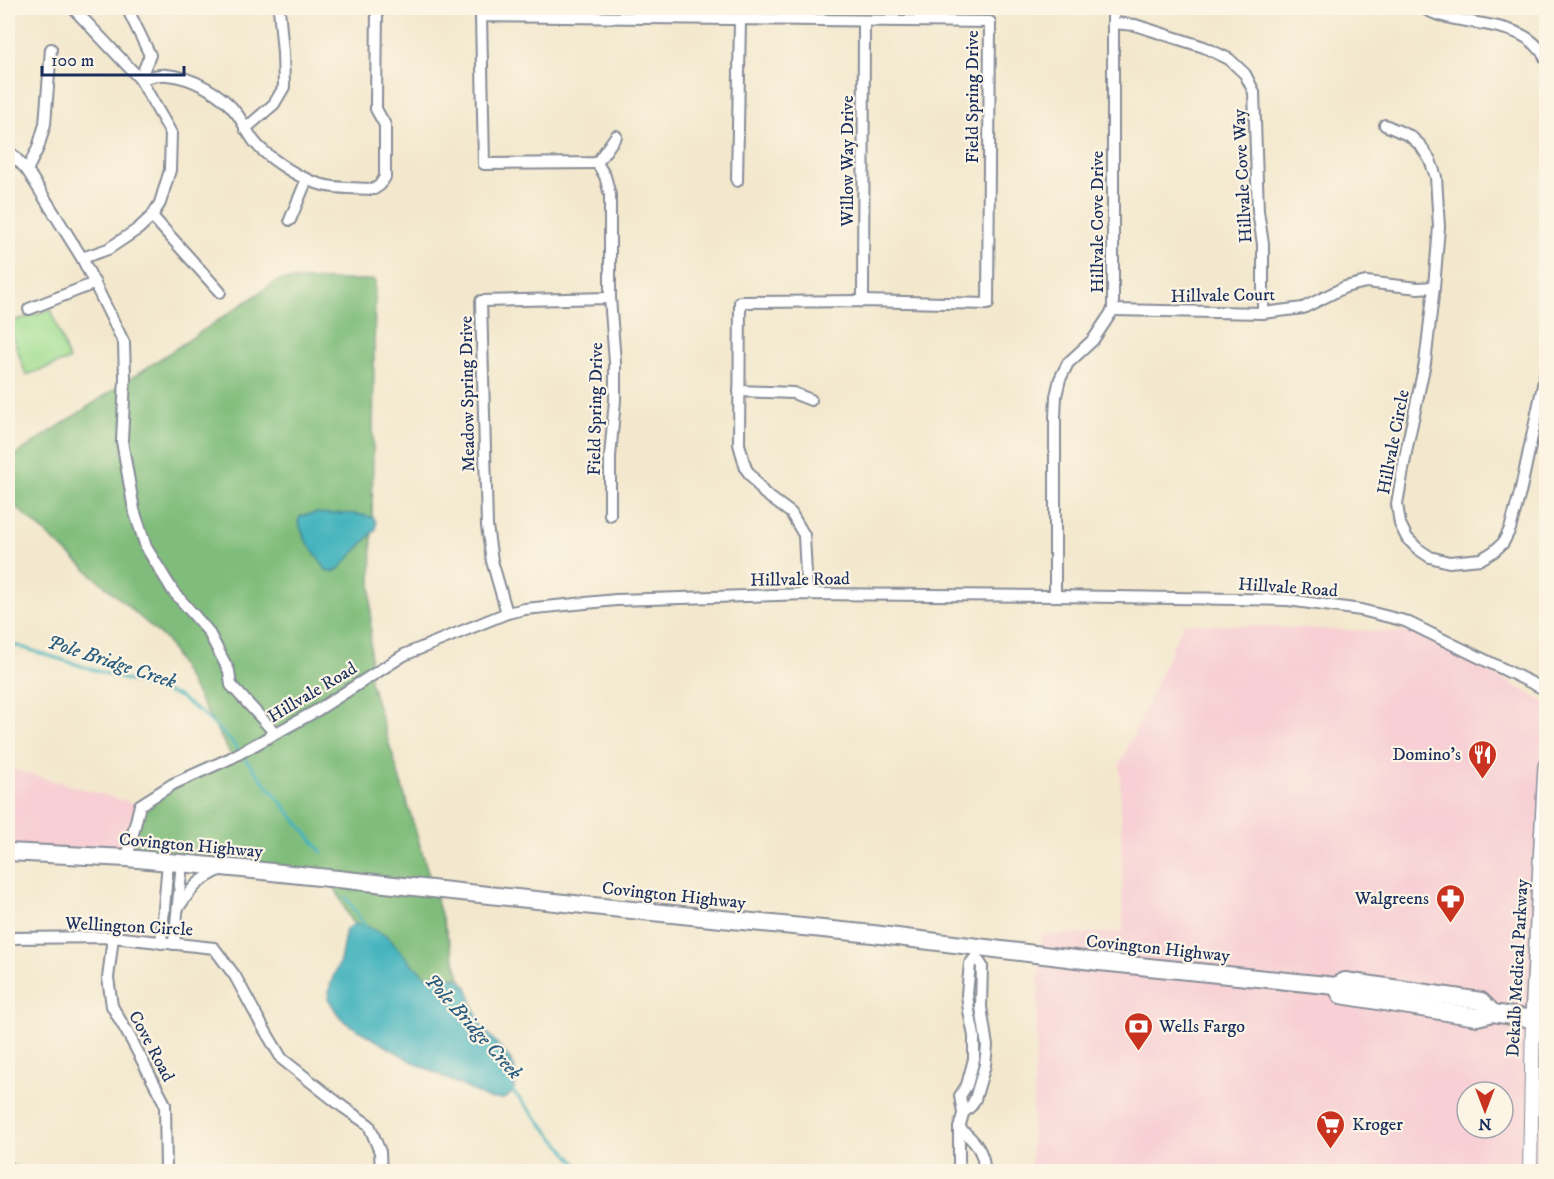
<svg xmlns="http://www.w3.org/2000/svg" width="1554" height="1179" font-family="'IM FELL DW Pica',serif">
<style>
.built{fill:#f7cfd4;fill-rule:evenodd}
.green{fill:#a0de92;stroke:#5e8678;stroke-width:1.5}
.forest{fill:#80bd7c;stroke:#4e766d;stroke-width:1.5}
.water{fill:#43b3bd;stroke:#2f718e;stroke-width:1.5}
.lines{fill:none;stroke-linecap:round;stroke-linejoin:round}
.stream{stroke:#43b3bd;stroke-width:3}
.minor-casing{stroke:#878c96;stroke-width:14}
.tertiary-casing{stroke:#878c96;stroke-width:16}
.secondary-casing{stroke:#878c96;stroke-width:18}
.primary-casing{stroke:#878c96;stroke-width:20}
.minor{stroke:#fff;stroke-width:10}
.tertiary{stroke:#fff;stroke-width:14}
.secondary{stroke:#fff;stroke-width:15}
.primary{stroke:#fff;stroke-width:16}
.labels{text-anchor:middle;stroke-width:4.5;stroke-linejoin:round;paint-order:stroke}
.street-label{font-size:18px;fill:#1b2f5e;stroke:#fcf5e5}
.poi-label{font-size:18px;fill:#1b2f5e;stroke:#fcf5e5;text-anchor:end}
.water-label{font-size:20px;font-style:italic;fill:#295d7f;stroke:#fcf5e5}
</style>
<rect width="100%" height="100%" fill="#fcf5e5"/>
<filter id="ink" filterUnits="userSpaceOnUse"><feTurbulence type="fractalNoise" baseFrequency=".0167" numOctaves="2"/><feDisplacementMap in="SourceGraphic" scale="12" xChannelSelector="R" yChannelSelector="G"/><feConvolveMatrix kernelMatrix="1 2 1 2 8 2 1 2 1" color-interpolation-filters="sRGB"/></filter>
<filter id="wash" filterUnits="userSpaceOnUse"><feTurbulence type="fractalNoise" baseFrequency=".008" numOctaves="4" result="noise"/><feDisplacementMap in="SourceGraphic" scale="24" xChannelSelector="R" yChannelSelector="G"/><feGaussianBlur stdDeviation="1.35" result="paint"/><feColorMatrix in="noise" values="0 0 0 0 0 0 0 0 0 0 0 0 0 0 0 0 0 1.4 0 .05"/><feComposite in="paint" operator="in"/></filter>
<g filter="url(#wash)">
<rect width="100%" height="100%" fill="#f3e8cd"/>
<!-- built -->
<g class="built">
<path d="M 1183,623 L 1418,633 L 1546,703 L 1546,1171 L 1030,1172 L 1041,935 L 1123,932 L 1120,764 ZM 1467,1092 L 1503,1092 L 1503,1128 L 1467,1128 Z"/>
<polygon points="8,768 140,805 129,852 8,849"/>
</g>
<!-- green -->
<polygon class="green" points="51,309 69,360 26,375 8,323"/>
<!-- forest -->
<polygon class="forest" points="279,280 375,280 370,681 460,977 420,977 351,921 331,879 129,852 140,805 232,757 166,640 8,500 8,460"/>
<!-- water -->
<g class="water">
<path d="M 316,513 C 335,515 355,511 374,518 L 376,522 L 376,529 L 339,569 L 333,572 L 327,571 L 305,539 L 298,521 L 301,516 Z"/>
<polygon points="355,924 366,926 387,936 411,963 427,977 449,977 462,980 468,989 479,1023 510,1059 515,1069 516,1080 513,1092 505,1099 489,1099 417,1064 346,1023 337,1013 328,998 331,982 340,961 346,929"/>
</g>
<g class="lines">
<!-- stream -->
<g class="stream">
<polyline points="8,643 178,696 204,715 230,740 239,751"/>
<polyline points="243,756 322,852"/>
<polyline points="346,897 366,928"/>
<polyline points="511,1089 584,1172"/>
</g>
</g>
</g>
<g filter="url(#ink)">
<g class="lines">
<defs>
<g id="minor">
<polyline points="73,8 140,79 171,133 170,170 160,203 152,216 138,229 108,249 82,258"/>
<polyline points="127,8 150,55 140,79"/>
<path d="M 1423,8 C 1461,30 1524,15 1546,59"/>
<polyline points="8,9 9,8"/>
<polyline points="1113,23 1135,25 1204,47 1229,59 1245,74 1254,92 1258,211 1263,244 1263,313"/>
<polyline points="51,49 45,124 38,148 27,170 82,258 124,343 125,378 122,441 134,510 146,547 173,591 208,631 229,671 231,685 275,733"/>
<path d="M 140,79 C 148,77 159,74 167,75 C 192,77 223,94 237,114 C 246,126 249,138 260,148 C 276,163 302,180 323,185 C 338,189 358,188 374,189 L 380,185 L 385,177 L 385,125 L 376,109 L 376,103 L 377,8"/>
<polyline points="1385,125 1410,136 1421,146 1430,160 1436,177 1439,227 1434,287 1425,363 1407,447 1397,504 1400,524 1407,538 1418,549 1430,557 1449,562 1481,559 1493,552 1503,543 1510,529 1520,493 1546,371"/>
<polyline points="245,129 274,104 284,87 283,53 279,8"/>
<polyline points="616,136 597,163 484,164 481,16 990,22 988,304 863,301 740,302 739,444 746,469 764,493 791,513 804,535 807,594"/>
<polyline points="8,150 27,170"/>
<polyline points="597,163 605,176 610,195 610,298 615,362 615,400 610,457 610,515"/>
<polyline points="737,181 740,20"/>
<polyline points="152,216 220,292"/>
<polyline points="290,220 307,179"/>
<polyline points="863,301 864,22"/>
<polyline points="29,309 95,283"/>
<polyline points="1113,310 1263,313 1303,308 1345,287 1366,282 1418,288 1434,287"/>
<polyline points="739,391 793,393 811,400"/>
<polyline points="1055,596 1055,417 1056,396 1060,379 1068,363 1093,340 1113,310 1113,8"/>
<polyline points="507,613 492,561 487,526 481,301 610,298"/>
<polyline points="127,858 140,805 173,784 231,758 316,711 404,655 507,613 525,609 616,600 807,594 1055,596 1288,600 1361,610 1405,621 1546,690"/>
<path d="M 178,908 C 194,885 198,880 224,868"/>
<polyline points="113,937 108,978 112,1006 132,1041 165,1104 166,1172"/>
<polyline points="8,940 8,938 113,937 214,948 235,976 260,1022 282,1059 343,1107 369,1125 380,1152 381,1172"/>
<polyline points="161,943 168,862"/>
<polyline points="174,944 182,863"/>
<polyline points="963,1113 960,1096 967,1085 974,1059 974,1036 969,1011 967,994 970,964 976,957 977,947"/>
<polyline points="963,1113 971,1106 975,1099 985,1065 987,1046 981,1007 982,966 976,957"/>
<path d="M 959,1128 C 974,1140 985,1151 984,1172"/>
<polyline points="8,1168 19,1172"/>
<polyline points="959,1172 959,1128 965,1107"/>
</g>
<polyline id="tertiary" points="1530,1172 1533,1018"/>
<polyline id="secondary" points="1533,1018 1546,766"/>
<g id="primary">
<polyline points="8,852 127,858 253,870 612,908 873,934 1100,962 1336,986 1345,981 1481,1001 1493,1013"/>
<polyline points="1336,986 1341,995 1477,1017 1493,1013 1546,1021"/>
</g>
</defs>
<!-- minor casing -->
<use href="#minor" class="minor-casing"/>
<!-- tertiary casing -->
<use href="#tertiary" class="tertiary-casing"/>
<!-- secondary casing -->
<use href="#secondary" class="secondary-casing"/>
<!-- primary casing -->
<use href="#primary" class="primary-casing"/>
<!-- minor -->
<use href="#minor" class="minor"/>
<!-- tertiary -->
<use href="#tertiary" class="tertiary"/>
<!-- secondary -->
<use href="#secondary" class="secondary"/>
<!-- primary -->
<use href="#primary" class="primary"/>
</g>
</g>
<!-- icons -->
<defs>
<symbol id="restaurant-pin" viewBox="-11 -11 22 30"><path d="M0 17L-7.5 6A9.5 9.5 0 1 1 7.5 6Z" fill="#c8321e" stroke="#fcf5e5"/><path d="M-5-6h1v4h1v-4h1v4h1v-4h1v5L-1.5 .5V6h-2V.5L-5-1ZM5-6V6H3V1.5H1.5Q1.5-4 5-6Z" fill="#fff"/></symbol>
<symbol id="pharmacy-pin" viewBox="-11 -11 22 30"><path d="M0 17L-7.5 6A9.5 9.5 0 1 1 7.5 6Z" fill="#c8321e" stroke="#fcf5e5"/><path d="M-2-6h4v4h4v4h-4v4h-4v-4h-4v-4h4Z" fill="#fff"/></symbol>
<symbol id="bank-pin" viewBox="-11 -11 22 30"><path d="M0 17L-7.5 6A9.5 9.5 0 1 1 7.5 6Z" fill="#c8321e" stroke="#fcf5e5"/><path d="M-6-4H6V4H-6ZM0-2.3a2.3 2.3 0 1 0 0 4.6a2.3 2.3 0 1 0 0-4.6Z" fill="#fff"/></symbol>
<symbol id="supermarket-pin" viewBox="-11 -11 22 30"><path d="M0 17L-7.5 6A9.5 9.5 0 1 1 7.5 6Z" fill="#c8321e" stroke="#fcf5e5"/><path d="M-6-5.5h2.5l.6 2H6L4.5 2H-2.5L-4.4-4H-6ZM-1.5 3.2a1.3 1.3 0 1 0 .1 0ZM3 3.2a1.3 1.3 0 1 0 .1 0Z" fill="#fff"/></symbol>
</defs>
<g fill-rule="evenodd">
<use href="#restaurant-pin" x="1466" y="738" width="33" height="45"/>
<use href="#pharmacy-pin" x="1434" y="882" width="33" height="45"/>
<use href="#bank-pin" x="1122" y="1010" width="33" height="45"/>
<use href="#supermarket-pin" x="1314" y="1108" width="33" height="45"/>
</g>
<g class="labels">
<!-- street labels -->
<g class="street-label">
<text transform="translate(972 97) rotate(-90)" y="6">Field Spring Drive</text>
<text transform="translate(847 161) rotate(-90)" y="6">Willow Way Drive</text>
<text transform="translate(1242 176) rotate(-93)" y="6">Hillvale Cove Way</text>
<text transform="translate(1097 222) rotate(-90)" y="6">Hillvale Cove Drive</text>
<text transform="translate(1223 295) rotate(-1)" y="6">Hillvale Court</text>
<text transform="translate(467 394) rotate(-91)" y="6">Meadow Spring Drive</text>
<text transform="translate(595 409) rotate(-89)" y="6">Field Spring Drive</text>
<text transform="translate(1393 442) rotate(-79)" y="6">Hillvale Circle</text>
<text transform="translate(800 579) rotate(-1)" y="6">Hillvale Road</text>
<text transform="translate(1288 587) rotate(4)" y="6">Hillvale Road</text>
<text transform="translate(312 692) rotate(-31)" y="6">Hillvale Road</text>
<text transform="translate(191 845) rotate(5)" y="6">Covington Highway</text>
<text transform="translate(674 895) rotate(6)" y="6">Covington Highway</text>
<text transform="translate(129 926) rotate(3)" y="6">Wellington Circle</text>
<text transform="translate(1158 948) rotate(6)" y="6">Covington Highway</text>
<text transform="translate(1517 968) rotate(-87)" y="6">Dekalb Medical Parkway</text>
<text transform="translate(152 1046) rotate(62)" y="6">Cove Road</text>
</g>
<!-- poi labels -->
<g class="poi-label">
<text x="1461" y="760">Domino's</text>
<text x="1429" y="904">Walgreens</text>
<text x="1159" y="1032" text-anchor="start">Wells Fargo</text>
<text x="1352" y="1130" text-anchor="start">Kroger</text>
</g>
<!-- water labels -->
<g class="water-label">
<text transform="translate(112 661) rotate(18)" y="7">Pole Bridge Creek</text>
<text transform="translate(474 1026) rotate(48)" y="7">Pole Bridge Creek</text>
</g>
</g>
<!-- margin -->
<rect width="1554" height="1179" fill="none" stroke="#fcf5e5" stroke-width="30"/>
<!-- north arrow -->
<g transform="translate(1485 1110) rotate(180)"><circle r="28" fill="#fcf5e5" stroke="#a2a6af" stroke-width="1.5"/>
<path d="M0-4.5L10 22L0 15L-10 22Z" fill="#c8321e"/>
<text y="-9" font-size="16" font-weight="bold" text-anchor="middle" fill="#1b2f5e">N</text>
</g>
<!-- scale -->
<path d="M42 66v9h142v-9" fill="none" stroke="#1b2f5e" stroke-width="3"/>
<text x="51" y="66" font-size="18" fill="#1b2f5e" stroke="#fcf5e5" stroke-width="4.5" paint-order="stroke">100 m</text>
</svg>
